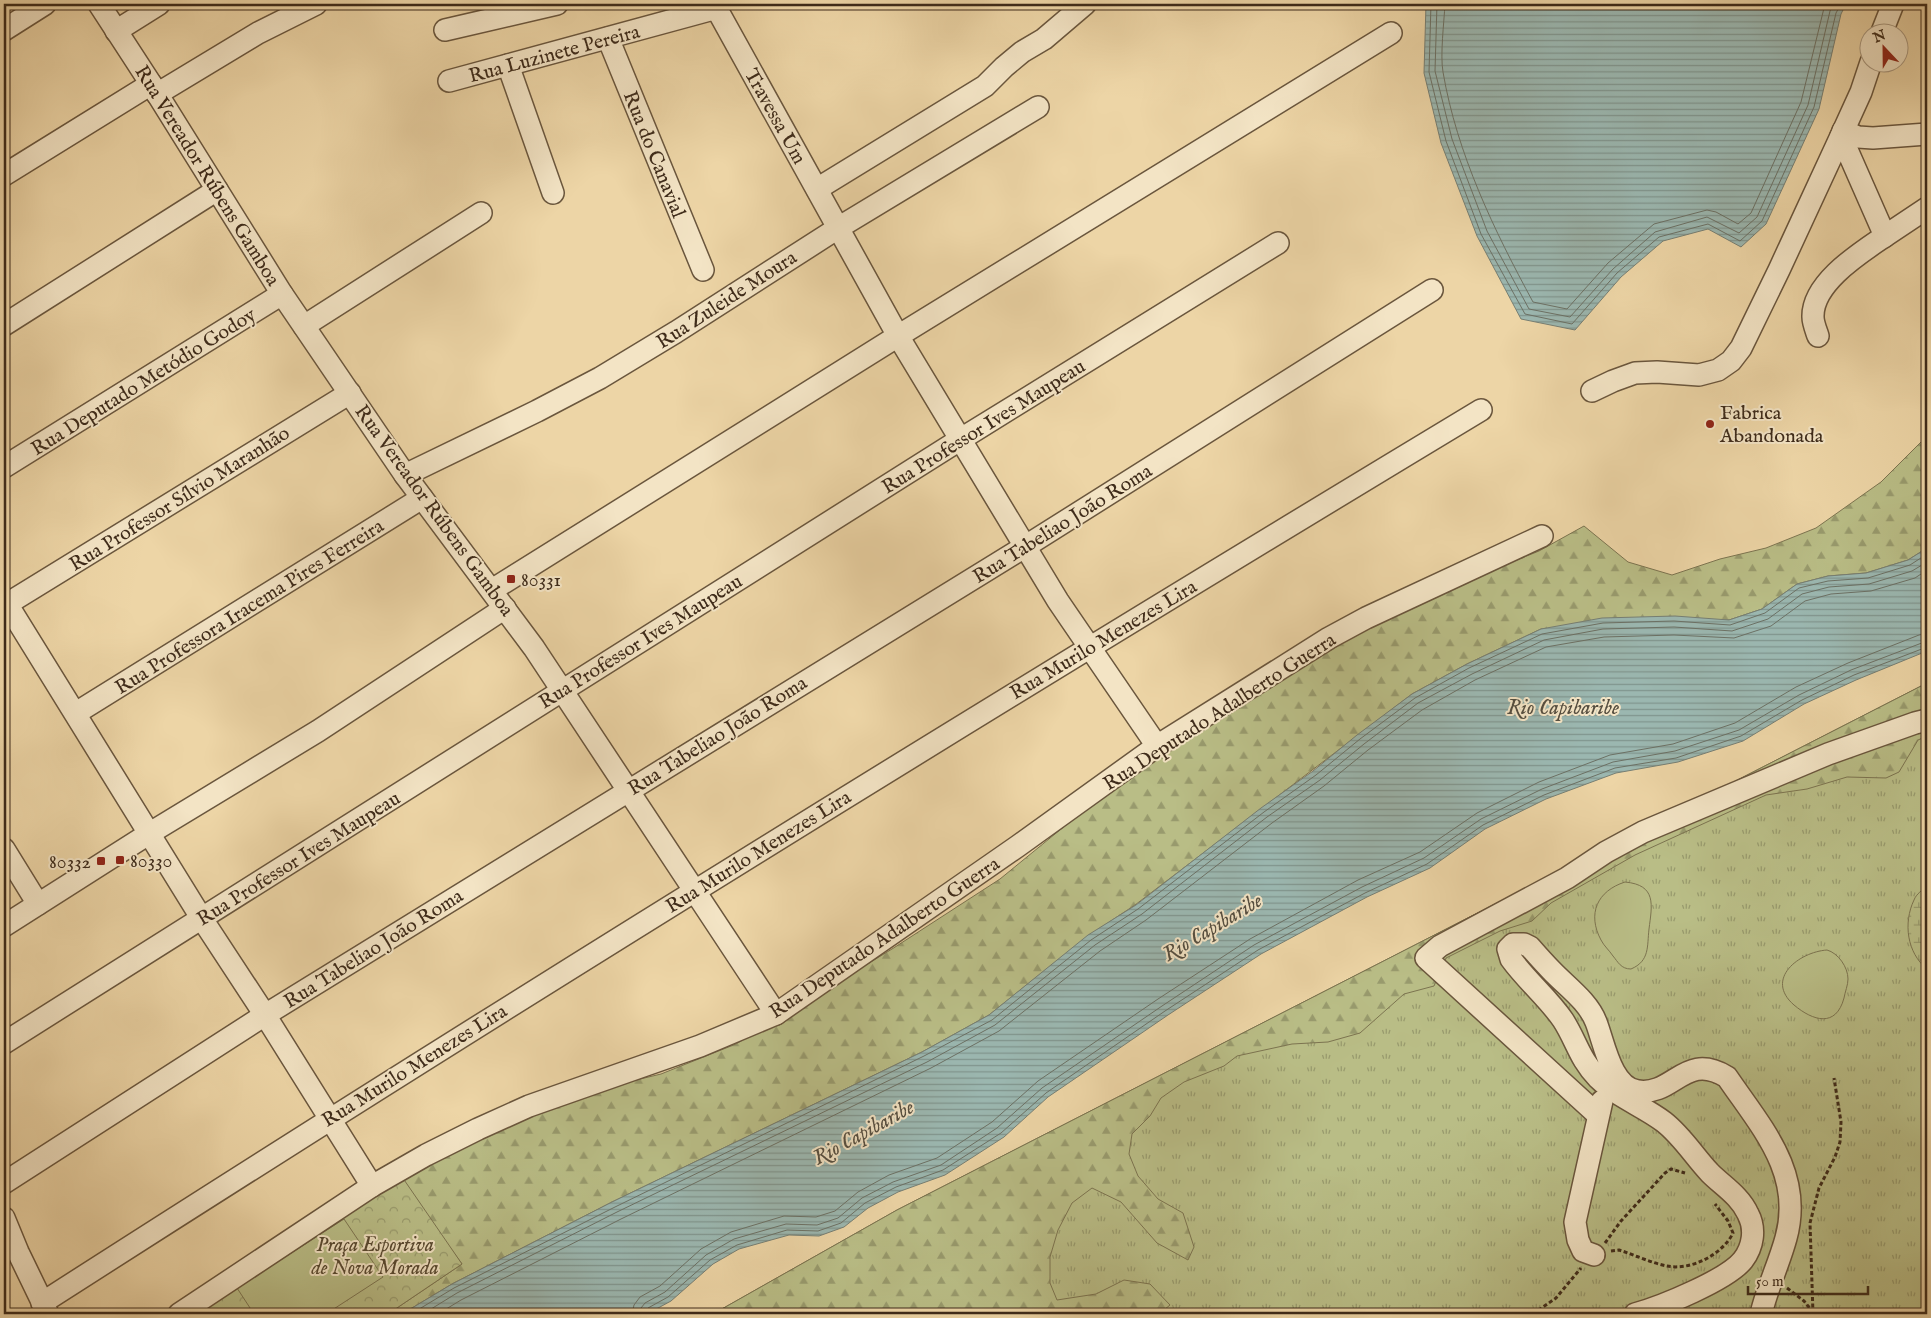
<svg xmlns="http://www.w3.org/2000/svg" width="1931" height="1318" font-family="'IM FELL English',serif">
<style>
.grass{fill:url(#grass-tufts);stroke:#7c7450}
.forest{fill:url(#forest-firs);stroke:#7c7450}
.wetland{fill:url(#wetland-marsh);stroke:#7c7450}
.park{fill:url(#park-crowns);stroke:#7c7450}
.garden{fill:#b9bd86;stroke:#7c7450}
.water{fill:url(#water-rules);stroke:#767f74}
.lines{fill:none;stroke-linecap:round;stroke-linejoin:round}
.shore{stroke:#6c7165;stroke-width:1}
.minor-casing{stroke:#6a563d;stroke-width:24}
.path{stroke:#3e2b1a;stroke-width:3;stroke-dasharray:4 2.5;stroke-linecap:butt}
.minor{stroke:#f3e4c5;stroke-width:21}
.poi-dot{fill:#8f2418;stroke:#f3e4c5;stroke-width:2}
.labels{text-anchor:middle;stroke-width:4;stroke-linejoin:round;paint-order:stroke}
.street-label{font-size:20px;fill:#3e2b1a;stroke:#f3e4c5}
.poi-label{font-size:20px;fill:#3e2b1a;stroke:#f3e4c5;text-anchor:start}
.park-label{font-size:20px;font-style:italic;fill:#574830;stroke:#f3e4c5}
.water-label{font-size:21px;font-style:italic;fill:#554e40;stroke:#f3e4c5}
</style>
<defs>
<pattern id="grass-tufts" width="24" height="20" patternUnits="userSpaceOnUse" patternTransform="scale(1.25)"><rect width="24" height="20" fill="#b9bd86"/><path d="M3 7l-1-3M5 7V3M7 7l1-3M15 17l-1-3M17 17v-4M19 17l1-3" fill="none" stroke="#989a6d"/></pattern>
<pattern id="forest-firs" width="22" height="20" patternUnits="userSpaceOnUse" patternTransform="scale(1.25)"><rect width="22" height="20" fill="#b9bd86"/><path d="M5 1l3.5 6h-7zM16 11l3.5 6h-7z" fill="#989a6d"/></pattern>
<pattern id="wetland-marsh" width="20" height="14" patternUnits="userSpaceOnUse" patternTransform="scale(1.25)"><rect width="20" height="14" fill="#b9bd86"/><path d="M1 5h8M5 5V1M11 12h8M15 12V8" fill="none" stroke="#989a6d"/></pattern>
<pattern id="park-crowns" width="20" height="18" patternUnits="userSpaceOnUse" patternTransform="scale(1.25)"><rect width="20" height="18" fill="#b9bd86"/><path d="M2 6a3 3 0 1 1 6 0M12 15a3 3 0 1 1 6 0" fill="none" stroke="#989a6d"/></pattern>
<pattern id="water-rules" width="6" height="5" patternUnits="userSpaceOnUse" patternTransform="scale(1.25)"><rect width="6" height="5" fill="#9bb7b0"/><path d="M0 2.5h6" fill="none" stroke="#80958e"/></pattern>
</defs>
<rect width="100%" height="100%" fill="#edd5a6"/>
<filter id="stains"><feTurbulence type="fractalNoise" baseFrequency=".004" numOctaves="4"/><feColorMatrix values="0 0 0 0 .2 0 0 0 0 .09 0 0 0 0 .02 0 0 0 .5 -.17"/></filter>
<radialGradient id="worn" r=".72"><stop offset=".6" stop-color="#630" stop-opacity="0"/><stop offset="1" stop-color="#630" stop-opacity=".3"/></radialGradient>
<!-- grass -->
<polygon class="grass" points="1927,683 1927,1314 713,1314 897,1210"/>
<!-- forest -->
<g class="forest">
<polygon points="1927,436 1927,548 1908,560 1866,573 1828,576 1797,584 1762,609 1729,620 1541,629 1467,664 1412,694 1135,905 1088,936 989,1015 922,1052 612,1202 452,1284 402,1314 388,1314 462,1264 397,1175 582,1093 661,1074 736,1044 892,949 1000,879 1088,807 1174,746 1405,605 1539,551 1584,526 1628,562 1672,575 1720,559 1766,548 1816,528 1881,482"/>
<polygon points="1927,683 1927,736 1918,740 1899,772 1886,778 1847,777 1807,789 1766,795 1635,855 1551,903 1532,921 1500,931 1446,958 1434,986 1404,994 1360,1033 1328,1042 1292,1044 1237,1056 1224,1066 1184,1082 1161,1098 1150,1116 1132,1134 1129,1154 1138,1176 1158,1199 1183,1213 1194,1247 1188,1260 1157,1243 1121,1202 1092,1188 1072,1203 1058,1230 1050,1257 1050,1283 1057,1300 1096,1294 1124,1280 1150,1284 1170,1305 1159,1314 713,1314 897,1210"/>
</g>
<!-- wetland -->
<path class="wetland" d="M 1927,885 L 1927,969 C 1907,953 1903,923 1914,900 C 1916,894 1923,890 1927,885 Z"/>
<!-- park -->
<polygon class="park" points="398,1171 462,1264 388,1314 190,1314"/>
<!-- garden -->
<g class="garden">
<path d="M 1625,882 C 1657,885 1652,905 1649,929 C 1647,946 1650,961 1631,969 C 1621,969 1618,962 1613,956 C 1609,950 1604,946 1601,940 C 1587,914 1597,891 1625,882 Z"/>
<path d="M 1827,950 C 1838,953 1848,967 1848,979 C 1848,985 1845,992 1844,998 C 1836,1028 1813,1021 1794,1005 C 1764,979 1799,952 1827,950 Z"/>
<polygon points="344,1219 383,1277 326,1314 254,1314 237,1288"/>
</g>
<!-- water -->
<g class="water">
<polygon points="1426,4 1846,4 1841,14 1819,109 1766,224 1741,247 1708,229 1663,241 1621,277 1575,330 1521,319 1477,236 1441,143 1424,73"/>
<polygon points="1927,548 1927,651 1856,680 1804,704 1743,741 1678,762 1616,773 1546,799 1485,829 1430,868 1367,897 1261,954 1168,1015 1048,1097 1004,1137 945,1175 898,1192 868,1208 844,1227 819,1236 789,1235 739,1249 713,1264 671,1301 647,1314 402,1314 452,1284 612,1202 922,1052 989,1015 1088,935 1136,905 1261,808 1313,771 1357,735 1412,694 1467,664 1541,629 1602,618 1675,616 1729,620 1762,609 1797,584 1828,576 1866,573 1908,560"/>
</g>
<g class="lines">
<!-- shore -->
<g class="shore">
<polyline points="1431,4 1429,72 1446,141 1481,234 1525,314 1572,324 1617,273 1659,237 1708,224 1740,241 1762,221 1814,107 1836,13 1841,4"/>
<polyline points="1437,4 1435,71 1452,139 1487,231 1529,309 1570,317 1613,269 1655,232 1707,217 1739,233 1757,217 1808,105 1830,11 1834,4"/>
<path d="M 1445,4 C 1444,23 1440,55 1443,72 C 1457,154 1494,230 1533,302 L 1567,309 L 1608,263 L 1654,224 L 1707,210 L 1716,212 L 1738,224 L 1751,213 L 1801,102 L 1825,4"/>
<polyline points="411,1314 454,1288 615,1207 924,1056 992,1020 1091,940 1138,909 1264,812 1316,775 1360,739 1415,698 1469,668 1542,634 1603,623 1674,621 1730,625 1765,613 1799,588 1828,581 1868,578 1910,565 1927,554"/>
<polyline points="423,1314 457,1293 617,1212 927,1062 995,1025 1095,945 1142,914 1267,817 1320,780 1364,744 1418,703 1472,674 1544,640 1603,629 1674,627 1732,631 1768,619 1802,594 1829,587 1869,584 1912,571 1927,562"/>
<polyline points="438,1314 461,1300 621,1219 931,1068 999,1031 1100,951 1146,920 1272,823 1324,786 1368,750 1422,710 1475,680 1546,647 1604,637 1674,635 1734,638 1771,626 1805,601 1831,594 1871,591 1915,578 1927,570"/>
<polyline points="632,1314 634,1305 640,1297 660,1286 701,1249 731,1232 784,1216 816,1217 835,1211 858,1192 889,1175 937,1158 992,1122 1038,1081 1158,999 1250,939 1358,880 1420,852 1477,813 1539,782 1610,755 1673,744 1735,723 1796,687 1848,663 1919,635 1927,633"/>
<polyline points="640,1314 641,1308 645,1303 665,1292 706,1255 734,1239 786,1224 817,1225 838,1218 862,1198 893,1182 941,1165 997,1128 1042,1088 1162,1006 1254,945 1362,887 1424,858 1481,819 1542,789 1613,762 1675,751 1739,730 1799,695 1851,670 1927,641"/>
<polyline points="646,1314 648,1308 668,1297 710,1260 737,1245 787,1230 818,1231 841,1223 865,1203 896,1187 943,1170 1001,1133 1046,1093 1165,1011 1258,950 1365,893 1427,864 1483,825 1544,795 1615,768 1676,758 1741,736 1802,700 1854,675 1927,647"/>
</g>
<defs>
<g id="minor">
<polyline points="99,4 151,84 282,294 405,475 534,648 776,1014"/>
<polyline points="714,4 898,336 1058,601 1157,746"/>
<polyline points="4,30 45,4"/>
<polyline points="445,30 557,4"/>
<polyline points="116,31 159,4"/>
<polyline points="1882,32 1893,4"/>
<polyline points="608,38 703,270"/>
<polyline points="508,65 553,193"/>
<polyline points="449,81 717,8"/>
<polyline points="157,94 258,33 316,4"/>
<polyline points="1843,131 1858,137 1873,138 1927,134"/>
<polyline points="4,175 151,84"/>
<polyline points="817,189 985,86 1004,67 1022,52 1044,39 1085,4"/>
<polyline points="1885,236 1927,208"/>
<polyline points="4,325 217,190"/>
<polyline points="304,326 481,213"/>
<path d="M 1818,336 C 1816,330 1813,323 1813,317 C 1812,283 1860,253 1885,236 L 1841,136"/>
<polyline points="1592,391 1613,381 1635,373 1657,372 1699,375 1718,370 1731,361 1741,348 1779,270 1841,136 1861,92 1871,62"/>
<polyline points="4,467 282,294"/>
<polyline points="405,475 537,411 600,378 676,332 838,228 1038,107"/>
<polyline points="492,590 898,336 1391,33"/>
<polyline points="4,599 202,919 265,1015 372,1186"/>
<polyline points="7,604 350,393"/>
<polyline points="76,713 422,498"/>
<polyline points="4,849 38,904"/>
<polyline points="4,926 150,833 318,731 505,608"/>
<polyline points="4,1043 961,439 1278,243"/>
<polyline points="1598,1115 1426,958 1440,946 1567,878 1606,852 1643,832 1828,754 1915,723 1927,720"/>
<polyline points="4,1183 265,1015 1026,546 1432,290"/>
<polyline points="4,1218 18,1252 48,1314"/>
<polyline points="1594,1255 1583,1251 1578,1240 1575,1222 1602,1101"/>
<path d="M 42,1303 C 517,998 997,702 1481,410"/>
<polyline points="179,1314 372,1186 426,1155 478,1129 529,1106 700,1046 776,1014 1018,846 1157,746 1329,638 1366,618 1542,536"/>
<path d="M 1635,1314 C 1661,1307 1727,1280 1743,1260 C 1753,1247 1756,1229 1748,1214 C 1740,1196 1723,1186 1710,1173 C 1694,1156 1682,1136 1664,1122 C 1643,1106 1617,1097 1598,1078 C 1580,1060 1576,1040 1563,1020 C 1548,998 1527,981 1511,959 L 1508,949 L 1513,944 L 1524,944 L 1530,947 C 1537,955 1544,963 1551,970 C 1566,986 1588,1001 1596,1022 C 1604,1042 1611,1088 1638,1091 C 1674,1096 1685,1051 1727,1077 C 1761,1127 1804,1173 1786,1238 C 1779,1264 1767,1288 1761,1314"/>
</g>
</defs>
<!-- minor casing -->
<use href="#minor" class="minor-casing"/>
<!-- path -->
<g class="path">
<polyline points="1605,1243 1621,1221 1665,1173 1671,1169 1685,1173"/>
<path d="M 1611,1251 L 1619,1250 C 1635,1255 1651,1263 1667,1266 C 1691,1271 1723,1254 1733,1233 L 1728,1221 L 1715,1204"/>
<polyline points="1787,1288 1804,1301 1812,1311"/>
<polyline points="1533,1314 1556,1298 1581,1268"/>
<polyline points="1813,1314 1810,1223 1819,1188 1835,1157 1840,1142 1841,1122 1834,1078"/>
</g>
<!-- minor -->
<use href="#minor" class="minor"/>
</g>
<!-- markers -->
<g class="poi-dot">
<circle cx="1710" cy="424" r="5"/>
<rect x="506" y="574" width="10" height="10" rx="2.5"/>
<rect x="115" y="855" width="10" height="10" rx="2.5"/>
<rect x="96" y="856" width="10" height="10" rx="2.5"/>
</g>
<g class="labels">
<!-- street labels -->
<g class="street-label">
<text transform="translate(554 53) rotate(-15)" y="7">Rua Luzinete Pereira</text>
<text transform="translate(776 116) rotate(61)" y="7">Travessa Um</text>
<text transform="translate(655 154) rotate(68)" y="7">Rua do Canavial</text>
<text transform="translate(208 175) rotate(58)" y="7">Rua Vereador Rúbens Gamboa</text>
<text transform="translate(726 299) rotate(-33)" y="7">Rua Zuleide Moura</text>
<text transform="translate(143 381) rotate(-32)" y="7">Rua Deputado Metódio Godoy</text>
<text transform="translate(983 426) rotate(-32)" y="7">Rua Professor Ives Maupeau</text>
<text transform="translate(179 498) rotate(-32)" y="7">Rua Professor Sílvio Maranhão</text>
<text transform="translate(435 510) rotate(54)" y="7">Rua Vereador Rúbens Gamboa</text>
<text transform="translate(1062 523) rotate(-32)" y="7">Rua Tabeliao João Roma</text>
<text transform="translate(249 606) rotate(-32)" y="7">Rua Professora Iracema Pires Ferreira</text>
<text transform="translate(1103 639) rotate(-31)" y="7">Rua Murilo Menezes Lira</text>
<text transform="translate(640 641) rotate(-32)" y="7">Rua Professor Ives Maupeau</text>
<text transform="translate(1219 711) rotate(-33)" y="7">Rua Deputado Adalberto Guerra</text>
<text transform="translate(717 735) rotate(-32)" y="7">Rua Tabeliao João Roma</text>
<text transform="translate(758 851) rotate(-32)" y="7">Rua Murilo Menezes Lira</text>
<text transform="translate(298 858) rotate(-32)" y="7">Rua Professor Ives Maupeau</text>
<text transform="translate(884 937) rotate(-34)" y="7">Rua Deputado Adalberto Guerra</text>
<text transform="translate(373 948) rotate(-32)" y="7">Rua Tabeliao João Roma</text>
<text transform="translate(414 1065) rotate(-32)" y="7">Rua Murilo Menezes Lira</text>
</g>
<!-- poi labels -->
<g class="poi-label">
<text x="1720" y="419">Fabrica<tspan x="1720" dy="23">Abandonada</tspan></text>
<text x="521" y="586">80331</text>
<text x="130" y="867">80330</text>
<text x="91" y="868" text-anchor="end">80332</text>
</g>
<!-- park labels -->
<g class="park-label">
<text x="375" y="1251">Praça Esportiva<tspan x="375" dy="23">de Nova Morada</tspan></text>
</g>
<!-- water labels -->
<g class="water-label">
<text x="1563" y="714">Rio Capibaribe</text>
<text transform="translate(1212 927) rotate(-31)" y="7">Rio Capibaribe</text>
<text transform="translate(863 1132) rotate(-29)" y="7">Rio Capibaribe</text>
</g>
</g>
<!-- margin -->
<rect width="1931" height="1318" fill="none" stroke="#edd5a6" stroke-width="20"/>
<rect x="5" y="5" width="1921" height="1308" fill="none" stroke="#3e2b1a" stroke-width="2.5"/>
<rect x="10" y="10" width="1911" height="1298" fill="none" stroke="#3e2b1a"/>
<!-- north arrow -->
<g transform="translate(1884 48) rotate(338)"><circle r="24" fill="#f3e4c5" stroke="#ab9a81"/>
<path d="M0-4L9 19L0 12L-9 19Z" fill="#8f2418"/>
<text y="-8" font-size="14" font-weight="bold" text-anchor="middle" fill="#3e2b1a">N</text>
</g>
<!-- scale -->
<path d="M1748 1286v8h120v-8" fill="none" stroke="#3e2b1a" stroke-width="2.5"/>
<text x="1756" y="1286" font-size="15" fill="#3e2b1a" stroke="#f3e4c5" stroke-width="4" paint-order="stroke">50 m</text>
<rect width="100%" height="100%" filter="url(#stains)"/>
<rect width="100%" height="100%" fill="url(#worn)"/>
</svg>
